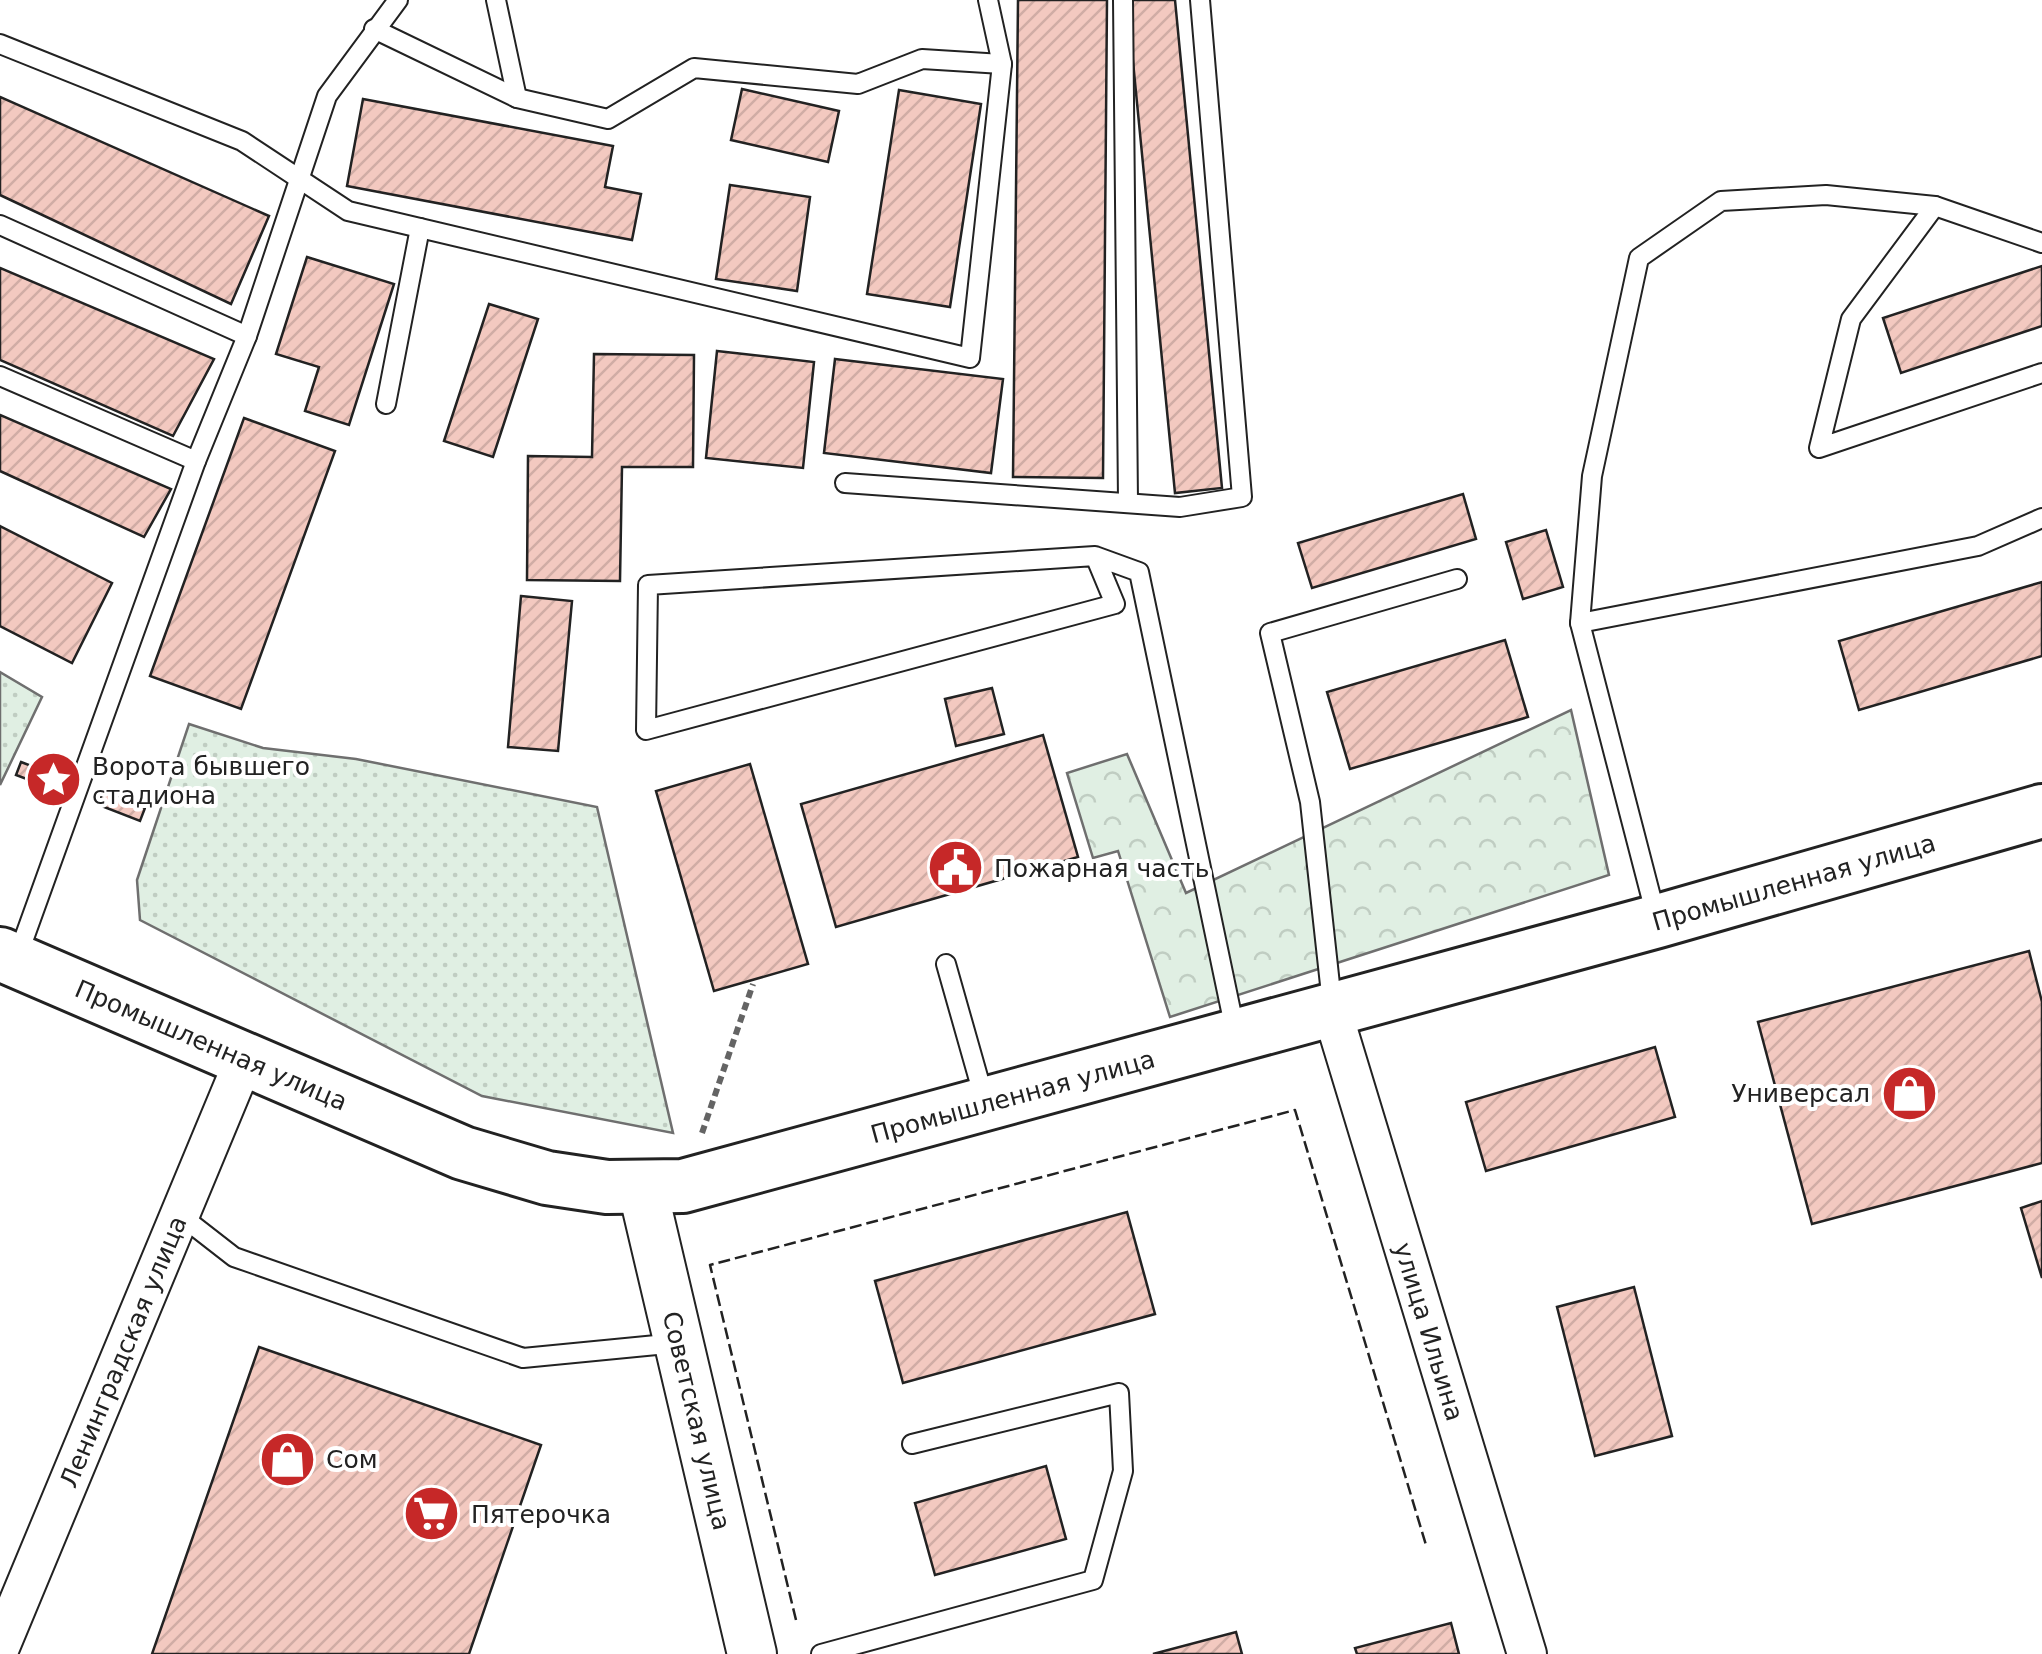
<svg xmlns="http://www.w3.org/2000/svg" width="2042" height="1654" font-family="'DejaVu Sans',sans-serif">
<style>
.grass{fill:url(#grass-dots);stroke:#6f6f6f;stroke-width:2.5}
.forest{fill:url(#forest-crowns);stroke:#6f6f6f;stroke-width:2.5}
.building{fill:url(#building-hatch);stroke:#222;stroke-width:2.5}
.lines{fill:none;stroke-linecap:round;stroke-linejoin:round}
.service-casing{stroke:#222;stroke-width:22}
.minor-casing{stroke:#222;stroke-width:42}
.tertiary-casing{stroke:#222;stroke-width:52}
.secondary-casing{stroke:#222;stroke-width:58}
.path{stroke:#646464;stroke-width:6;stroke-dasharray:8 5;stroke-linecap:butt}
.service{stroke:#fff;stroke-width:18}
.minor{stroke:#fff;stroke-width:38}
.tertiary{stroke:#fff;stroke-width:48}
.secondary{stroke:#fff;stroke-width:52}
.fence{stroke:#222;stroke-width:2.5;stroke-dasharray:12 5;stroke-linecap:butt}
.labels{text-anchor:middle;stroke-width:8;stroke-linejoin:round;paint-order:stroke}
.poi-label{font-size:25px;fill:#222;stroke:#fff;text-anchor:start}
.street-label{font-size:25px;fill:#222;stroke:#fff}
</style>
<defs>
<pattern id="grass-dots" width="8" height="8" patternUnits="userSpaceOnUse" patternTransform="scale(2.5)"><rect width="8" height="8" fill="#e0efe3"/><path d="M2 2h.1M6 6h.1" fill="none" stroke="#c0cdc2" stroke-width="1.8" stroke-linecap="round"/></pattern>
<pattern id="forest-crowns" width="20" height="18" patternUnits="userSpaceOnUse" patternTransform="scale(2.5)"><rect width="20" height="18" fill="#e0efe3"/><path d="M2 6a3 3 0 1 1 6 0M12 15a3 3 0 1 1 6 0" fill="none" stroke="#c0cdc2"/></pattern>
<pattern id="building-hatch" width="6" height="6" patternUnits="userSpaceOnUse" patternTransform="scale(2.5)"><rect width="6" height="6" fill="#f3c9c0"/><path d="M-1 1l2-2M0 6l6-6M5 7l2-2" fill="none" stroke="#d0aca5"/></pattern>
</defs>
<rect width="100%" height="100%" fill="#fff"/>
<!-- grass -->
<g class="grass">
<polygon points="0,672 42,697 0,785"/>
<polygon points="189,724 263,748 356,759 597,807 673,1133 482,1096 140,920 137,880"/>
</g>
<!-- forest -->
<polygon class="forest" points="1571,710 1609,875 1170,1017 1118,851 1093,858 1067,773 1127,754 1186,893"/>
<!-- building -->
<g class="building">
<polygon points="1018,0 1107,0 1103,478 1013,477"/>
<polygon points="1127,0 1175,0 1222,488 1175,493"/>
<polygon points="742,89 839,111 828,162 731,140"/>
<polygon points="899,90 981,104 950,307 867,294"/>
<polygon points="0,97 269,216 231,304 0,195"/>
<polygon points="363,99 613,146 605,187 641,194 632,240 347,186"/>
<polygon points="730,185 810,197 797,291 716,279"/>
<polygon points="307,257 394,284 349,425 305,411 319,367 276,354"/>
<polygon points="2042,266 2042,326 1901,373 1883,318"/>
<polygon points="0,268 214,359 173,436 0,360"/>
<polygon points="489,304 538,319 493,457 444,441"/>
<polygon points="717,351 814,362 803,468 706,458"/>
<polygon points="594,354 694,355 693,467 622,467 620,581 527,580 528,456 592,457"/>
<polygon points="835,359 1003,379 991,473 824,453"/>
<polygon points="0,415 171,489 144,537 0,471"/>
<polygon points="244,418 335,451 241,709 150,676"/>
<polygon points="1463,494 1476,539 1312,588 1298,543"/>
<polygon points="0,526 112,583 72,663 0,626"/>
<polygon points="1546,530 1563,587 1523,599 1506,542"/>
<polygon points="2042,582 2042,656 1859,710 1839,641"/>
<polygon points="521,596 572,601 558,751 508,747"/>
<polygon points="1505,640 1528,717 1350,769 1327,692"/>
<polygon points="992,688 1004,734 956,746 945,699"/>
<polygon points="1043,735 1078,857 836,927 801,804"/>
<polygon points="21,762 66,779 61,792 16,775"/>
<polygon points="750,764 808,964 714,991 656,791"/>
<polygon points="103,792 145,808 140,821 99,805"/>
<polygon points="2029,951 2042,1002 2042,1163 1812,1224 1758,1022"/>
<polygon points="1655,1047 1675,1117 1486,1171 1466,1102"/>
<polygon points="2042,1201 2042,1278 2021,1208"/>
<polygon points="1127,1212 1155,1314 903,1383 875,1281"/>
<polygon points="1634,1287 1672,1436 1595,1456 1557,1307"/>
<polygon points="259,1347 541,1445 469,1654 152,1654"/>
<polygon points="1046,1466 1066,1539 935,1575 915,1503"/>
<polygon points="1451,1623 1459,1654 1357,1654 1355,1648"/>
<polygon points="1236,1632 1242,1654 1153,1654"/>
</g>
<g class="lines">
<defs>
<g id="service">
<polyline points="496,0 517,98"/>
<polyline points="1123,0 1128,501"/>
<polyline points="374,29 517,98 608,119 694,68 858,84 922,59 1002,64"/>
<polyline points="0,44 242,141 348,211 970,358 1002,64 988,0"/>
<polyline points="1935,206 1851,319 1819,448 2042,373"/>
<polyline points="0,225 247,336"/>
<polyline points="2042,243 1935,206 1826,195 1721,201 1639,258 1592,476 1580,623 1978,546 2042,518"/>
<polyline points="0,376 196,461"/>
<polyline points="386,404 420,228"/>
<polyline points="845,483 1180,507 1242,497 1200,0"/>
<polyline points="1095,556 1115,604 646,730 648,585 1095,556 1139,572 1235,1030"/>
<polyline points="1580,623 1656,916"/>
<polyline points="18,955 196,461 247,336 327,96 398,0"/>
<polyline points="946,964 984,1098"/>
<polyline points="1332,1003 1310,802 1270,633 1457,579"/>
<polyline points="180,1215 234,1257 523,1358 677,1343"/>
<polyline points="821,1654 1093,1580 1123,1471 1119,1393 912,1444"/>
</g>
<g id="minor">
<path id="s1" d="M 1332,1011 L 1527,1654"/>
<path id="s2" d="M 0,1647 L 245,1058"/>
</g>
<g id="tertiary">
<path id="s3" d="M 642,1187 L 752,1654"/>
</g>
<g id="secondary">
<path id="s4" d="M 0,954 L 463,1153 L 547,1178 L 607,1187 L 683,1186 L 1658,921 L 2042,811"/>
</g>
</defs>
<!-- service casing -->
<use href="#service" class="service-casing"/>
<!-- minor casing -->
<use href="#minor" class="minor-casing"/>
<!-- tertiary casing -->
<use href="#tertiary" class="tertiary-casing"/>
<!-- secondary casing -->
<use href="#secondary" class="secondary-casing"/>
<!-- path -->
<polyline class="path" points="702,1133 753,984"/>
<!-- service -->
<use href="#service" class="service"/>
<!-- minor -->
<use href="#minor" class="minor"/>
<!-- tertiary -->
<use href="#tertiary" class="tertiary"/>
<!-- secondary -->
<use href="#secondary" class="secondary"/>
<!-- fence -->
<polyline class="fence" points="796,1620 710,1265 1295,1110 1426,1545"/>
</g>
<!-- icons -->
<defs>
<symbol id="sight-disc" viewBox="-11 -11 22 22"><circle r="9.5" fill="#c62828" stroke="#fff"/><path d="M0-6L1.8-2.2L6-1.7L2.9 1.2L3.7 5.4L0 3.3L-3.7 5.4L-2.9 1.2L-6-1.7L-1.8-2.2Z" fill="#fff"/></symbol>
<symbol id="civic-disc" viewBox="-11 -11 22 22"><circle r="9.5" fill="#c62828" stroke="#fff"/><path d="M-.6-6.5H3V-4.5H.6V-3L4-1V1h2V6H-6V1h2V-1L-.6-3ZM-1.2 2.5V6h2.4V2.5Z" fill="#fff"/></symbol>
<symbol id="shop-disc" viewBox="-11 -11 22 22"><circle r="9.5" fill="#c62828" stroke="#fff"/><path d="M-5-2.5h2.3a2.7 3.5 0 0 1 5.4 0H5L5.5 6h-11ZM-1.5-2.5h3a1.5 2.3 0 0 0-3 0Z" fill="#fff"/></symbol>
<symbol id="supermarket-disc" viewBox="-11 -11 22 22"><circle r="9.5" fill="#c62828" stroke="#fff"/><path d="M-6-5.5h2.5l.6 2H6L4.5 2H-2.5L-4.4-4H-6ZM-1.5 3.2a1.3 1.3 0 1 0 .1 0ZM3 3.2a1.3 1.3 0 1 0 .1 0Z" fill="#fff"/></symbol>
</defs>
<g fill-rule="evenodd">
<use href="#sight-disc" x="22" y="748" width="63" height="63"/>
<use href="#civic-disc" x="924" y="836" width="63" height="63"/>
<use href="#shop-disc" x="1878" y="1062" width="63" height="63"/>
<use href="#shop-disc" x="256" y="1428" width="63" height="63"/>
<use href="#supermarket-disc" x="400" y="1482" width="63" height="63"/>
</g>
<g class="labels">
<!-- poi labels -->
<g class="poi-label">
<text x="92" y="775">Ворота бывшего<tspan x="92" dy="29">стадиона</tspan></text>
<text x="994" y="877">Пожарная часть</text>
<text x="1870" y="1102" text-anchor="end">Универсал</text>
<text x="326" y="1468">Сом</text>
<text x="471" y="1523">Пятерочка</text>
</g>
<!-- street labels -->
<g class="street-label">
<text dy="9" stroke="none"><textPath href="#s4" startOffset="1880">Промышленная улица</textPath></text>
<text dy="9" stroke="none"><textPath href="#s4" startOffset="230">Промышленная улица</textPath></text>
<text dy="9" stroke="none"><textPath href="#s4" startOffset="1070">Промышленная улица</textPath></text>
<text dy="9" stroke="none"><textPath href="#s1" startOffset="335">улица Ильина</textPath></text>
<text dy="9" stroke="none"><textPath href="#s2" startOffset="320">Ленинградская улица</textPath></text>
<text dy="9" stroke="none"><textPath href="#s3" startOffset="240">Советская улица</textPath></text>
</g>
</g>
</svg>
